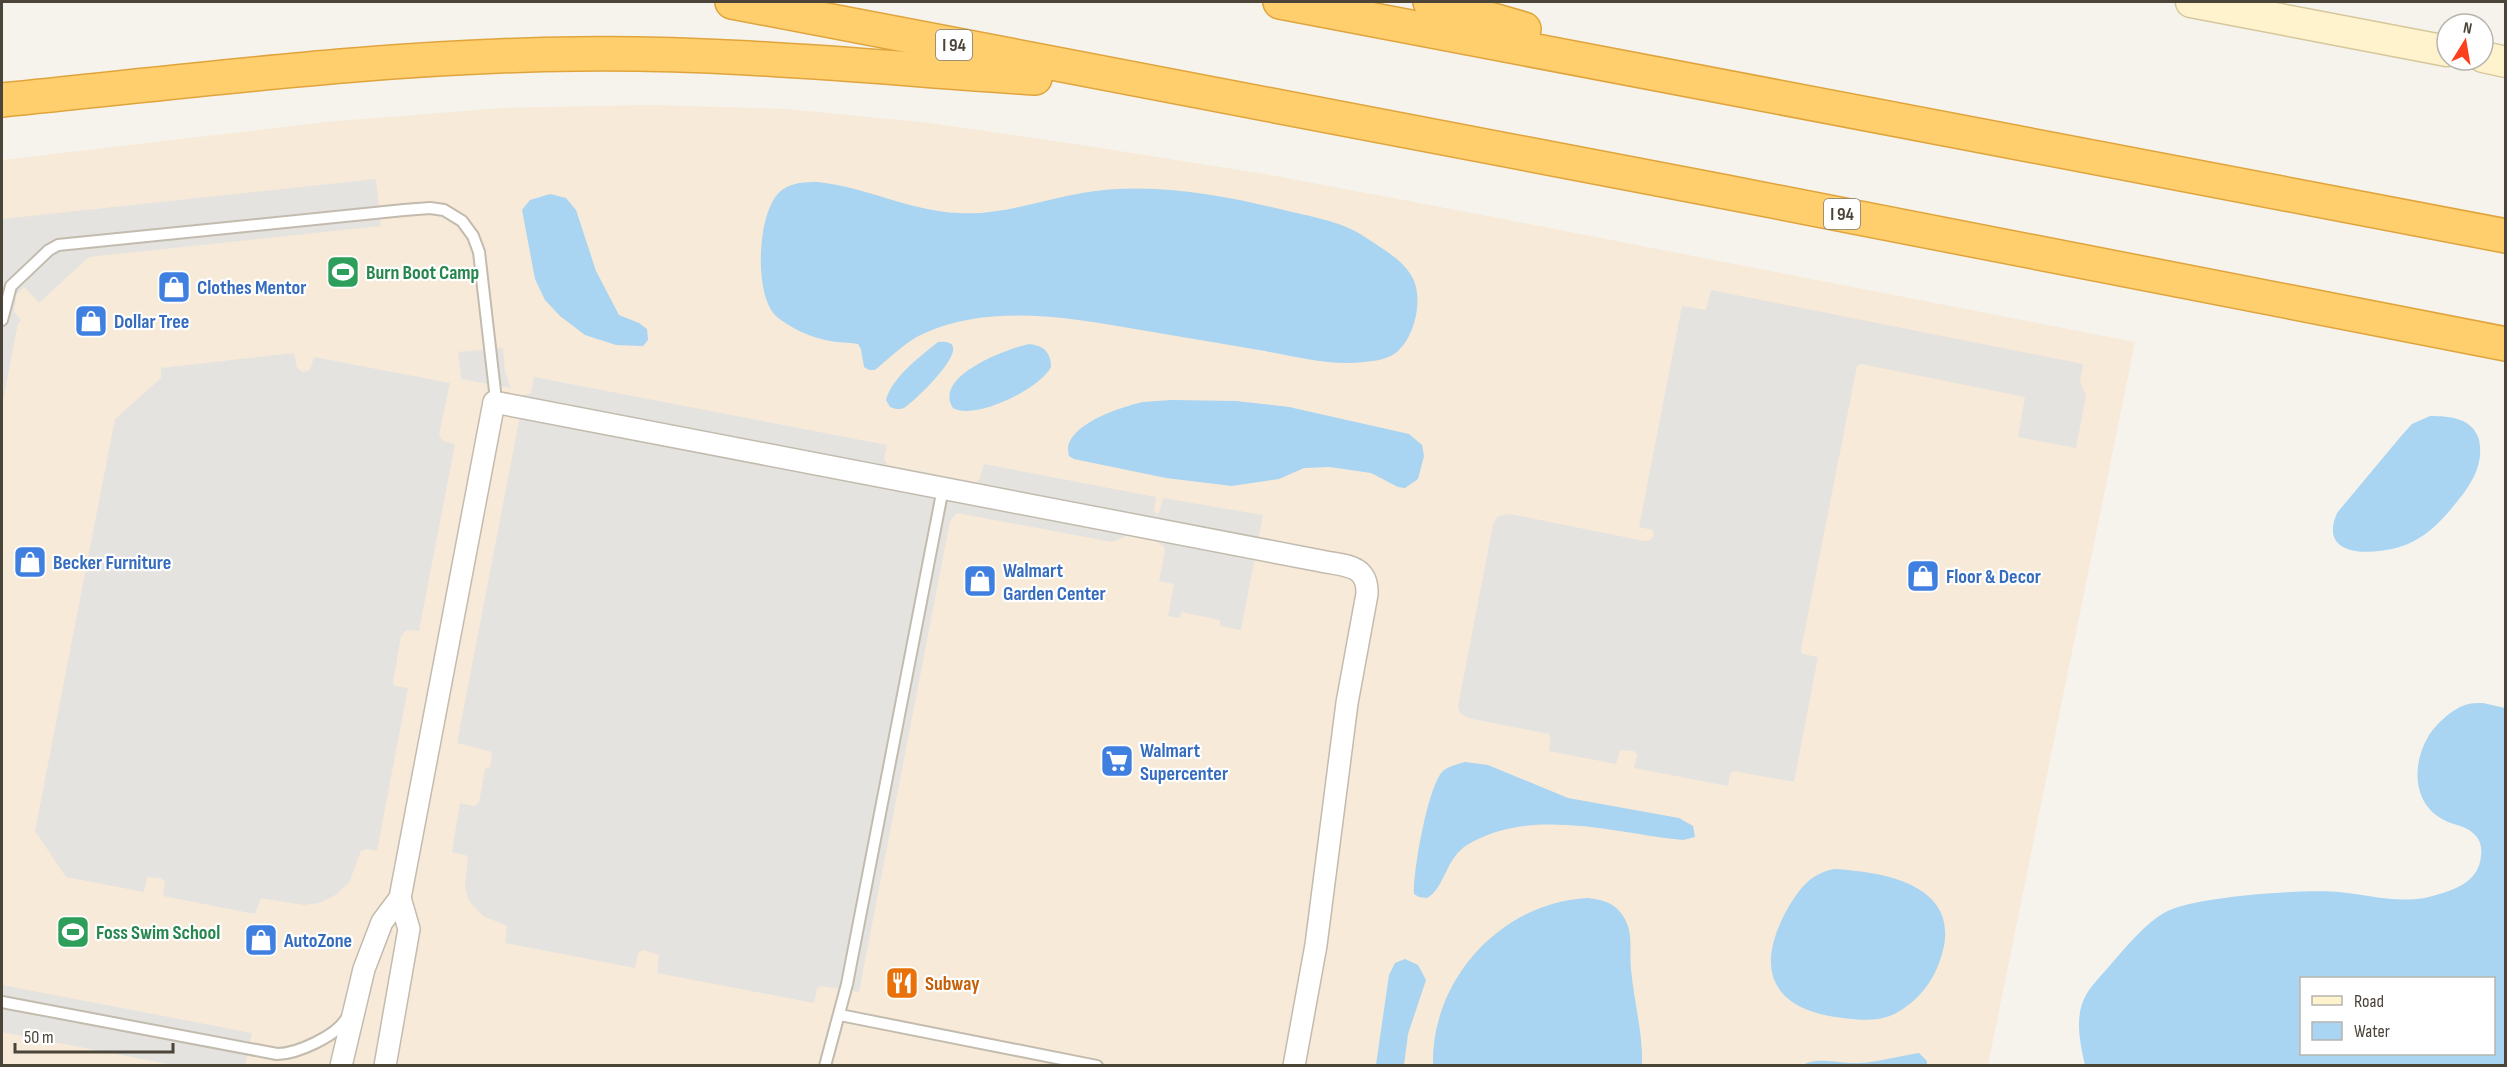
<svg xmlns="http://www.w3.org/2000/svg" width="2507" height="1067" font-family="'Sofia Sans Condensed',sans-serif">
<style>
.commercial{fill:#f7ead8}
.parking{fill:#e5e3e0}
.water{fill:#a9d4f2;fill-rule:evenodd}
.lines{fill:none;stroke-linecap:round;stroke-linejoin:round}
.lane-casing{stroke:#c2bbae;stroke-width:14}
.street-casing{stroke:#c2bbae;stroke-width:24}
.secondary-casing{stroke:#d6c79b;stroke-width:33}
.highway-casing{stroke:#e0a43c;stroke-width:36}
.lane{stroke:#fff;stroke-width:10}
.street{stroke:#fff;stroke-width:21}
.secondary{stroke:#fff3cd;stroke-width:30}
.highway{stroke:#ffcf6e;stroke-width:33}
.labels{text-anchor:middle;stroke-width:4.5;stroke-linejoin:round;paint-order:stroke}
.shield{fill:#fff;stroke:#817c74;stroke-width:1.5}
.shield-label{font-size:18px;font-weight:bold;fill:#4b4439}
.leisure-label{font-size:20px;font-weight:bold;fill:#27864d;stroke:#fff;text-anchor:start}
.shop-label{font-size:20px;font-weight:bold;fill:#366cbe;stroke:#fff;text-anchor:start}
.food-label{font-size:20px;font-weight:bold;fill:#c56008;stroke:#fff;text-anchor:start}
</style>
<rect width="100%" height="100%" fill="#f6f3ec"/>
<!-- commercial -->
<polygon class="commercial" points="652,105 787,109 930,123 1088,146 1276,176 1488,216 2135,342 1988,1065 2,1065 2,160 326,122 501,108"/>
<!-- parking -->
<g class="parking">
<polygon points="376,179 381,226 89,257 39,303 24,287 17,294 14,312 21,320 18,323 2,406 2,219"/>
<polygon points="1711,290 2083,364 2080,382 2086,396 2076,448 2018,437 2025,397 1861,364 1857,366 1801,650 1802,654 1818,657 1794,782 1733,771 1730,774 1728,786 1634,768 1637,755 1634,751 1620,750 1616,764 1549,751 1551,739 1549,734 1468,718 1460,713 1458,706 1493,525 1498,516 1510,514 1644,541 1650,540 1654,535 1653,530 1639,527 1682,306 1706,310"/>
<polygon points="503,348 505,373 511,388 461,379 458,352"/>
<polygon points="294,353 297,368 302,372 310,370 314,357 450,383 439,435 443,441 455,444 419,631 406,630 401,636 393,683 395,686 408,688 377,851 367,849 361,851 349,883 334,896 319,903 304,905 261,898 255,914 163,896 165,881 161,878 147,877 144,892 66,877 35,831 115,419 161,378 161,368"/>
<polygon points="534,377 887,445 884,460 888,465 976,482 980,479 984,464 1156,497 1154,511 1157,514 1159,513 1163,498 1263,515 1241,630 1220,626 1220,620 1181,612 1180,618 1168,616 1174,584 1159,581 1165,550 1163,546 1157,542 1127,536 1112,542 957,513 950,521 859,992 821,986 817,989 814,1003 657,973 659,955 643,950 638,953 635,968 505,943 507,926 483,916 469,901 465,887 468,856 452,852 460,803 473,806 479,803 485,769 490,767 492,752 457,743 524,395 531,393"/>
<polygon points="2,985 252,1033 245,1065 173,1065 2,1032"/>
</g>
<!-- water -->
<g class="water">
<path d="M 818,182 C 866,187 910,211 958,213 C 1000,216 1041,200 1082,193 C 1152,181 1223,195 1292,212 C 1318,218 1346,223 1368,239 C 1383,249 1401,259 1411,275 C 1424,295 1416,334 1399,350 C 1391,359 1375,361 1364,362 C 1332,366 1296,357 1265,351 C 1224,344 1182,337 1141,330 C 1073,318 991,303 925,333 C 906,341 891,357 875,370 L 869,370 L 864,367 L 861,349 L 858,344 C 848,342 839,343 830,341 C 812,338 790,328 776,316 C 753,295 757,208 782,190 C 793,182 806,182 818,182 Z"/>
<polygon points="550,194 566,198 576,210 596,271 619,315 639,323 647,329 648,340 643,346 616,345 585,335 560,316 545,300 535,279 522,210 530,200"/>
<path d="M 938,342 C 983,337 915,401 904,408 C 899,410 895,409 890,407 L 886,400 C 893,376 920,357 938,342 Z"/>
<path d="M 1029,344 C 1043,345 1051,352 1051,367 C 1040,389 974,421 953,408 C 932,376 1007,349 1029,344 Z"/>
<path d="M 1171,400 L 1236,401 L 1289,407 L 1409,434 L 1422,445 L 1424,456 L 1418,479 L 1405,488 L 1398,487 L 1371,473 L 1330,467 L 1304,468 L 1279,479 L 1232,486 L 1166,478 L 1074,459 L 1069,456 C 1060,426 1121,407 1143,402 C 1152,401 1162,401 1171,400 Z"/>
<path d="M 2430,416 C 2450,416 2473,418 2479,440 C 2484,462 2473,482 2459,499 C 2446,516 2432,532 2412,542 C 2387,555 2315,563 2337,513 L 2402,435 L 2412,424 Z"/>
<path d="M 2483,703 L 2505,708 L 2505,1065 L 2085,1065 C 2080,1043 2074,1016 2086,995 C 2093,983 2104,973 2112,963 C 2126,947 2146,923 2164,913 C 2191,896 2306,889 2339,892 C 2368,895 2400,904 2429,897 C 2452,891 2479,883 2481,856 C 2482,849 2481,841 2475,835 C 2466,825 2455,826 2444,820 C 2412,804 2412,764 2428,737 C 2434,726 2452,709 2465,705 C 2471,703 2477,703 2483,703 ZM 2302,978 L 2494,978 L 2494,1054 L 2302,1054 Z"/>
<path d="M 1465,762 L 1488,765 L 1568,798 L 1679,818 L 1693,826 L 1695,837 L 1683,840 C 1614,833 1531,806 1467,845 C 1445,859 1445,888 1427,898 L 1419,897 L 1414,894 C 1413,872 1428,785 1443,771 C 1449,766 1458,764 1465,762 Z"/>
<path d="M 1834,869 C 1885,872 1962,885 1942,954 C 1936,975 1925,993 1907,1006 C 1887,1022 1867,1021 1843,1018 C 1772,1010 1753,970 1788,908 C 1800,888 1810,874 1834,869 Z"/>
<path d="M 1588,898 C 1603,900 1614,902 1623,916 C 1634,932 1629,951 1631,969 C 1634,1002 1643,1033 1642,1065 L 1433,1065 C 1431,979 1502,902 1588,898 Z"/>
<polygon points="1405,959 1418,965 1426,980 1408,1034 1404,1065 1376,1065 1389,975 1395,963"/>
<path d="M 1919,1053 L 1927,1061 L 1927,1065 L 1803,1065 C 1816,1056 1842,1064 1859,1063 C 1879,1062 1899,1056 1919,1053 Z"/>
</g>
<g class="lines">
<defs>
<g id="lane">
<polyline points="2,320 11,286 49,250 58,245 404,210 430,208 444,210 462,221 473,236 479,252 495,391 494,402"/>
<path d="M 2,1002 L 277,1054 C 297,1054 336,1036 346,1019"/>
<polyline points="840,1015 1097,1066"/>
<polyline points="825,1066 847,984 943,488"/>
</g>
<g id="street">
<path d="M 341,1066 L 364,969 L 382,922 L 400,898 L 494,402 L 1321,561 C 1345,566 1368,564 1367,594 L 1347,703 L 1316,945 L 1294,1066"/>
<polyline points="385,1066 409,929 400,898"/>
</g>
<g id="secondary">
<polyline points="2191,2 2447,51"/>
<polyline points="2483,57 2506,62"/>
</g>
<g id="highway">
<polyline points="732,2 1726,192 2506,344"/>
<polyline points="1280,2 2506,236"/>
<polyline points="1430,2 1524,29"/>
<path d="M 2,100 C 193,81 385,56 577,54 C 730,52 882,68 1035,78"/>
</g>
</defs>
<!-- lane casing -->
<use href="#lane" class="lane-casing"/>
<!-- street casing -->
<use href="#street" class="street-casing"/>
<!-- secondary casing -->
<use href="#secondary" class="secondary-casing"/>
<!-- highway casing -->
<use href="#highway" class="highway-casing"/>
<!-- lane -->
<use href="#lane" class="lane"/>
<!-- street -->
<use href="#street" class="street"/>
<!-- secondary -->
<use href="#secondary" class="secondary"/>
<!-- highway -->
<use href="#highway" class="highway"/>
</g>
<!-- icons -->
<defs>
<symbol id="stadium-square" viewBox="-11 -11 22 22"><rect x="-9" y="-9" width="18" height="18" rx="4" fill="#2e9e5b" stroke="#fff"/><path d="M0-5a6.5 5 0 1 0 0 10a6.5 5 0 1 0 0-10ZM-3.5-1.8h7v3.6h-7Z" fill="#fff"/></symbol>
<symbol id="shop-square" viewBox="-11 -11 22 22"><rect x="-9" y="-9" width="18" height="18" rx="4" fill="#3f7fe0" stroke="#fff"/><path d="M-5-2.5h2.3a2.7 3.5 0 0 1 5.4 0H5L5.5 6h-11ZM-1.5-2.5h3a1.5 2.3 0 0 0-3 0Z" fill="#fff"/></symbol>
<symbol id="supermarket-square" viewBox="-11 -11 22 22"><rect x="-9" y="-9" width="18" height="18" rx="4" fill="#3f7fe0" stroke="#fff"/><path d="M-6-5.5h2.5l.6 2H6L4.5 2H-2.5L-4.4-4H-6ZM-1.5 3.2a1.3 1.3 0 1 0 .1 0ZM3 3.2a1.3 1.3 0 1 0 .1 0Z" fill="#fff"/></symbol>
<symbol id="restaurant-square" viewBox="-11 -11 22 22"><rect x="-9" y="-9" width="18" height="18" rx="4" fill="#e8710a" stroke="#fff"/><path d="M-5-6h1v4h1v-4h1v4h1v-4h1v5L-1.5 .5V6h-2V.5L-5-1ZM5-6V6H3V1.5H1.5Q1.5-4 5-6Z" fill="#fff"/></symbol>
</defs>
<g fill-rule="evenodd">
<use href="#stadium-square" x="324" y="253" width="38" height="38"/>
<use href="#shop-square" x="155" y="268" width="38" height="38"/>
<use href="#shop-square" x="72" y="302" width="38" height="38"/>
<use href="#shop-square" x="11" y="543" width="38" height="38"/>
<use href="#shop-square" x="1904" y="557" width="38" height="38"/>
<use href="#shop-square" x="961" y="562" width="38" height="38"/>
<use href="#supermarket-square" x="1098" y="742" width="38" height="38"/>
<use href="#stadium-square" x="54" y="913" width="38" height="38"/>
<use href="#shop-square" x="242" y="921" width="38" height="38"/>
<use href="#restaurant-square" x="883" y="964" width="38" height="38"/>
</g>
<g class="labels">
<!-- shield labels -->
<g class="shield">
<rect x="936" y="30" width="36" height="30" rx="4.5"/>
<rect x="1824" y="199" width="36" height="30" rx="4.5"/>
</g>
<g class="shield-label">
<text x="954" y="51">I 94</text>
<text x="1842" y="220">I 94</text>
</g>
<!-- leisure labels -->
<g class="leisure-label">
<text x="366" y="279">Burn Boot Camp</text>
<text x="96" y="939">Foss Swim School</text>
</g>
<!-- shop labels -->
<g class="shop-label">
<text x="197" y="294">Clothes Mentor</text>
<text x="114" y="328">Dollar Tree</text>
<text x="53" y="569">Becker Furniture</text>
<text x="1003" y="577">Walmart<tspan x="1003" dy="23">Garden Center</tspan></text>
<text x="1946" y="583">Floor &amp; Decor</text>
<text x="1140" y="757">Walmart<tspan x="1140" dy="23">Supercenter</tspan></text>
<text x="284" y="947">AutoZone</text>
</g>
<!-- food labels -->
<g class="food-label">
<text x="925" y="990">Subway</text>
</g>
</g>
<!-- border -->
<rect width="2507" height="1067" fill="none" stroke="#4b4439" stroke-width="6"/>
<!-- legend -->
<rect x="2300" y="977" width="195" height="78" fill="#ffffff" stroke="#b7b4b0" stroke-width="1.5"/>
<rect x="2312" y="996" width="30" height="9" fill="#fff3cd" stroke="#b7b4b0" stroke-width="1.5"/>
<text x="2354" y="1007" font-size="18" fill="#4b4439">Road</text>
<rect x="2312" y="1022" width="30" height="18" fill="#a9d4f2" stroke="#b7b4b0" stroke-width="1.5"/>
<text x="2354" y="1037" font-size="18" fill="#4b4439">Water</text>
<!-- north arrow -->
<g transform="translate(2465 42) rotate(11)"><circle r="28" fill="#ffffff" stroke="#b7b4b0" stroke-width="1.5"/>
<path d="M0-4.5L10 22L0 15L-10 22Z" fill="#fc3f1d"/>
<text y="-9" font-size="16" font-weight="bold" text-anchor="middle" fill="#4b4439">N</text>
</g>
<!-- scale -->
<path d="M15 1043v9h158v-9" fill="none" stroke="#4b4439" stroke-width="3"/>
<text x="24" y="1043" font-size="18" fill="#4b4439" stroke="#ffffff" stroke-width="4.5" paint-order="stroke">50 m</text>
</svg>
